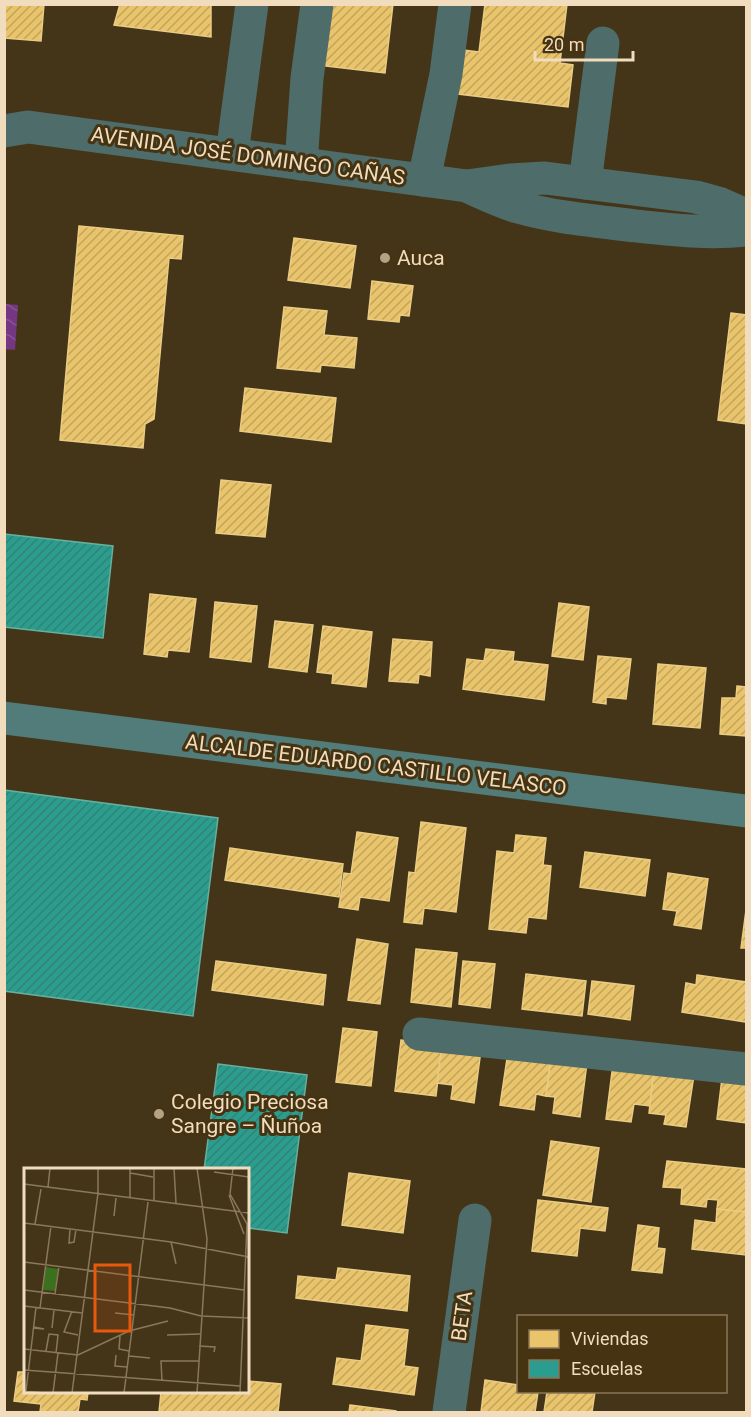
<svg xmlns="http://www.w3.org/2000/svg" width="751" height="1417" font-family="Roboto,sans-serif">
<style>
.water{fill:url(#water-waves)}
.homes{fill:url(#homes-hatch);stroke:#ebcc83;stroke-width:1.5}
.schools{fill:url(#schools-hatch);stroke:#66b09d;stroke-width:1.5}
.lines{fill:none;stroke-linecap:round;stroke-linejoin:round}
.minor{stroke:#4e6c69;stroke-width:33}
.major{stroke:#517c79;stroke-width:33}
.poi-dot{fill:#b4a284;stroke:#463312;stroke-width:2}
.labels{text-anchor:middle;stroke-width:6;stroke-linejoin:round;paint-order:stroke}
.street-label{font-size:21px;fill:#f1ddbe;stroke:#463312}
.poi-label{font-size:21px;fill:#f1ddbe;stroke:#463312;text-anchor:start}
.inset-road{fill:none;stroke:#89785b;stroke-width:1.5}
.view{fill:#e8590c;fill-opacity:0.15;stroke:#e8590c;stroke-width:3}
.inset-edge{fill:none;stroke:#f1ddbe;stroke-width:3}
</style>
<defs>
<pattern id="water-waves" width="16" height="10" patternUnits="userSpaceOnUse" patternTransform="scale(1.5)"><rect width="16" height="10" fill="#753783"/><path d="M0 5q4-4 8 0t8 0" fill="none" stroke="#895493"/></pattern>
<pattern id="homes-hatch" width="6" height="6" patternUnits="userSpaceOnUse" patternTransform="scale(1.5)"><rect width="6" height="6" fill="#e9c46a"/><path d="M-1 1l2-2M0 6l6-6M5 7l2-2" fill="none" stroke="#c1a45e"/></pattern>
<pattern id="schools-hatch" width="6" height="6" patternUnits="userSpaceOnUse" patternTransform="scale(1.5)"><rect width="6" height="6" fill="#2a9d8f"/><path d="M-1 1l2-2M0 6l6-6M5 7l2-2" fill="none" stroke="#338275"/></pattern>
</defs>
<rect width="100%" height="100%" fill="#443519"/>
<!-- water -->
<polygon class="water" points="5,304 18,305 15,350 5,349"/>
<!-- homes -->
<g class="homes">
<polygon points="4,4 44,4 41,41 4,38"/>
<polygon points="120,4 211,4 211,37 114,25"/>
<polygon points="325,4 393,4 385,73 318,65"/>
<polygon points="485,4 567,4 560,63 573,65 568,107 458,94 464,50 479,52"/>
<polygon points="79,226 183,236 181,259 169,258 154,419 145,424 143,448 60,440"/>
<polygon points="294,238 356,246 350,288 288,280"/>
<polygon points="372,281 413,286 409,316 400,315 399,322 368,319"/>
<polygon points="284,307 327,311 324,335 357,338 354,368 321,365 320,372 277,368"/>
<polygon points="731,313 746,315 746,424 718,420"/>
<polygon points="245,388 336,398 331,442 240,431"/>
<polygon points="221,480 271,485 265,537 216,533"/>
<polygon points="150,594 196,599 189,652 168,650 167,657 144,654"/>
<polygon points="215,602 257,606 251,662 210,657"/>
<polygon points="559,603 589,607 583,660 552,656"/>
<polygon points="275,621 313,625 307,672 269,667"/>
<polygon points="323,626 372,632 366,687 332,683 333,674 317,672"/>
<polygon points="393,639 432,642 430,676 419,674 418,683 389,681"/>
<polygon points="486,649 514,652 513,661 548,665 544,700 463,689 467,659 484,661"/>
<polygon points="598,656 631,659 626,699 606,697 606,704 593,702"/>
<polygon points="658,664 706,668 700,728 653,724"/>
<polygon points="737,686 746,687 746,736 720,734 722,698 736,698"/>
<polygon points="421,822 466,828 456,912 424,908 422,924 404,922 409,872 415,873"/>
<polygon points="357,832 398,838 389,901 360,897 358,910 339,907 344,873 351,874"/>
<polygon points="516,835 546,838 543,865 551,866 546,919 528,917 526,933 489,929 497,851 514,853"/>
<polygon points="230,848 343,864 339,897 225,880"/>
<polygon points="585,852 650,860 645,896 580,887"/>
<polygon points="668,873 708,879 701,929 674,925 677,911 663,909"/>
<polygon points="746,910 746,948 741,948"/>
<polygon points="357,939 388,944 380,1004 348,1000"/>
<polygon points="416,949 457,953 451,1007 411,1002"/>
<polygon points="216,961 326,975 323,1005 212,990"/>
<polygon points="463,961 495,964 490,1008 459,1004"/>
<polygon points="526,974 586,981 582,1016 522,1009"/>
<polygon points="697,975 746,982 746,1022 682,1012 686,983 696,985"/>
<polygon points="592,981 634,986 630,1020 588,1014"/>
<polygon points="343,1028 377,1032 371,1086 336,1082"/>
<polygon points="401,1040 442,1045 436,1096 395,1091"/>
<polygon points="442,1045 481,1050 474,1103 451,1099 453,1085 437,1083"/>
<polygon points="508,1052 551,1058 546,1096 536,1094 534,1110 500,1105"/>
<polygon points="551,1058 587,1063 580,1117 553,1113 555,1097 546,1096"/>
<polygon points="613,1064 654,1070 650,1106 634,1104 631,1122 606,1119"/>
<polygon points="654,1070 694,1075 686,1127 664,1124 666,1115 649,1113"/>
<polygon points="722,1078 746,1081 746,1123 717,1119"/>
<polygon points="551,1141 599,1148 591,1202 543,1195"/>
<polygon points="667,1161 746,1169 746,1212 717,1209 718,1200 707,1199 706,1207 681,1204 682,1188 663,1187"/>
<polygon points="349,1173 410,1181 403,1233 342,1225"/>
<polygon points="538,1200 608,1208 605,1231 580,1228 577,1256 532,1251"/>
<polygon points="717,1209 746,1212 746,1255 692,1249 695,1220 716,1223"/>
<polygon points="638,1225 659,1228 657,1248 665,1249 662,1273 632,1270"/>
<polygon points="338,1268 410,1276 407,1311 296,1298 298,1276 336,1280"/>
<polygon points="366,1325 408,1330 404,1366 418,1368 414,1395 333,1384 337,1358 361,1361"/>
<polygon points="18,1372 26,1372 26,1392 88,1392 87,1400 80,1399 78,1412 40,1412 41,1404 14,1401"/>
<polygon points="485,1380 518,1385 518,1392 538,1392 535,1412 481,1412"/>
<polygon points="248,1381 281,1384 278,1412 159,1412 161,1392 248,1392"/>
<polygon points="547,1392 595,1392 592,1412 544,1412"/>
<polygon points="350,1405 396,1411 396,1412 349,1412"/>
</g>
<!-- schools -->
<g class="schools">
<polygon points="4,534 113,546 103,638 4,627"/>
<polygon points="4,790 218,818 193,1016 4,991"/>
<polygon points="218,1064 307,1075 287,1233 248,1228 248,1170 204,1170"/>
</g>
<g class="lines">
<!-- minor -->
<g class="minor">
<path d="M 4,131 L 28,127 L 467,186 C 484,194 501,202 518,207 C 556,218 597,221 636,226 C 673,230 709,234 746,230"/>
<polyline points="232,154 252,4"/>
<polyline points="301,164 307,78 317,4"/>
<polyline points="424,180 446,74 455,4"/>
<polyline points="585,183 603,43"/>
<polyline points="467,186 510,180 545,178 696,197 721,204 746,215"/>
<polyline points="419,1034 746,1069"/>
<polyline points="449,1412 475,1220"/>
</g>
<!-- major -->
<polyline class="major" points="4,718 746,811"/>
</g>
<!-- markers -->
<g class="poi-dot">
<circle cx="385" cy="258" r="6"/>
<circle cx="159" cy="1114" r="6"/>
</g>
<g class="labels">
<!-- street labels -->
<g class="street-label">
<text transform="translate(248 156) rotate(8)" y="7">AVENIDA JOSÉ DOMINGO CAÑAS</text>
<text transform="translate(376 765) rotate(7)" y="7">ALCALDE EDUARDO CASTILLO VELASCO</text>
<text transform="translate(462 1316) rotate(-82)" y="7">BETA</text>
</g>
<!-- poi labels -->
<g class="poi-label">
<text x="397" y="265">Auca</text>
<text x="171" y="1109">Colegio Preciosa<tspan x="171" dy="24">Sangre – Ñuñoa</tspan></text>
</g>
</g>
<!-- overview -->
<g transform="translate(24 1168)">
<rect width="225" height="225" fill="#443519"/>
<path d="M 22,99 L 34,101 L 31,123 L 19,122 Z" fill="#3a711d"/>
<path class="inset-road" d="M 130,0 L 130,32M 150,0 L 152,35M 173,0 L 183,71 L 173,225M 209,0 L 206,26 L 223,56 L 216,225M 190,4 L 225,9M 106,5 L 129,9M 0,16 L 225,45M 24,19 L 26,0M 205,27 L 220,66M 106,29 L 106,0M 90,48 L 92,30M 0,55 L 147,74 L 225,89M 11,56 L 17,21M 46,61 L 45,75 L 50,74 L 52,61M 147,74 L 152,96M 0,94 L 188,118M 188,118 L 220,122M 0,122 L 146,140 L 177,148 L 225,150M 31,126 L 35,98M 0,138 L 58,145M 16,140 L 27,58M 48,143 L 40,164 L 54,167M 91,145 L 110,147M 9,160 L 20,161 L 10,159M 28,160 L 30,142M 143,167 L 176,166M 96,168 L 95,181 L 105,183M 175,178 L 191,179 L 190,184M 0,181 L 54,187 L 105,163 L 144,153M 22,183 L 25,166 L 34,167 L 32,185M 92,187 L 91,198 L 103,199M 105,188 L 126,190M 0,202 L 216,218M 138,213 L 137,193 L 175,193M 0,223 L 20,225M 2,223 L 12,139M 29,225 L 34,185M 48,225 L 74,25 L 74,0M 100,225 L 124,34"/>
<path class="view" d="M 71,97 L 106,97 L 106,163 L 71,163 Z"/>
<rect width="225" height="225" class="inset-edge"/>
</g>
<!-- border -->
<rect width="751" height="1417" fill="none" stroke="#f1ddbe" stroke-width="12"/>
<!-- legend -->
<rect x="517" y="1315" width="210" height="78" fill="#463312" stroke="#8a7757" stroke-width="1.5"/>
<rect x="529" y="1330" width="30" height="18" fill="#e9c46a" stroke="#8a7757" stroke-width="1.5"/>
<text x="571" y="1345" font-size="18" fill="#f1ddbe">Viviendas</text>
<rect x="529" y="1360" width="30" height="18" fill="#2a9d8f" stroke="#8a7757" stroke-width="1.5"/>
<text x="571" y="1375" font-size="18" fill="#f1ddbe">Escuelas</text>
<!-- scale -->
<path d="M535 51v9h98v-9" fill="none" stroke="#f1ddbe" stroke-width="3"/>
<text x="544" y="51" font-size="18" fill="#f1ddbe" stroke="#463312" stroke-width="4.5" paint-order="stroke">20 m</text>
</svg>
